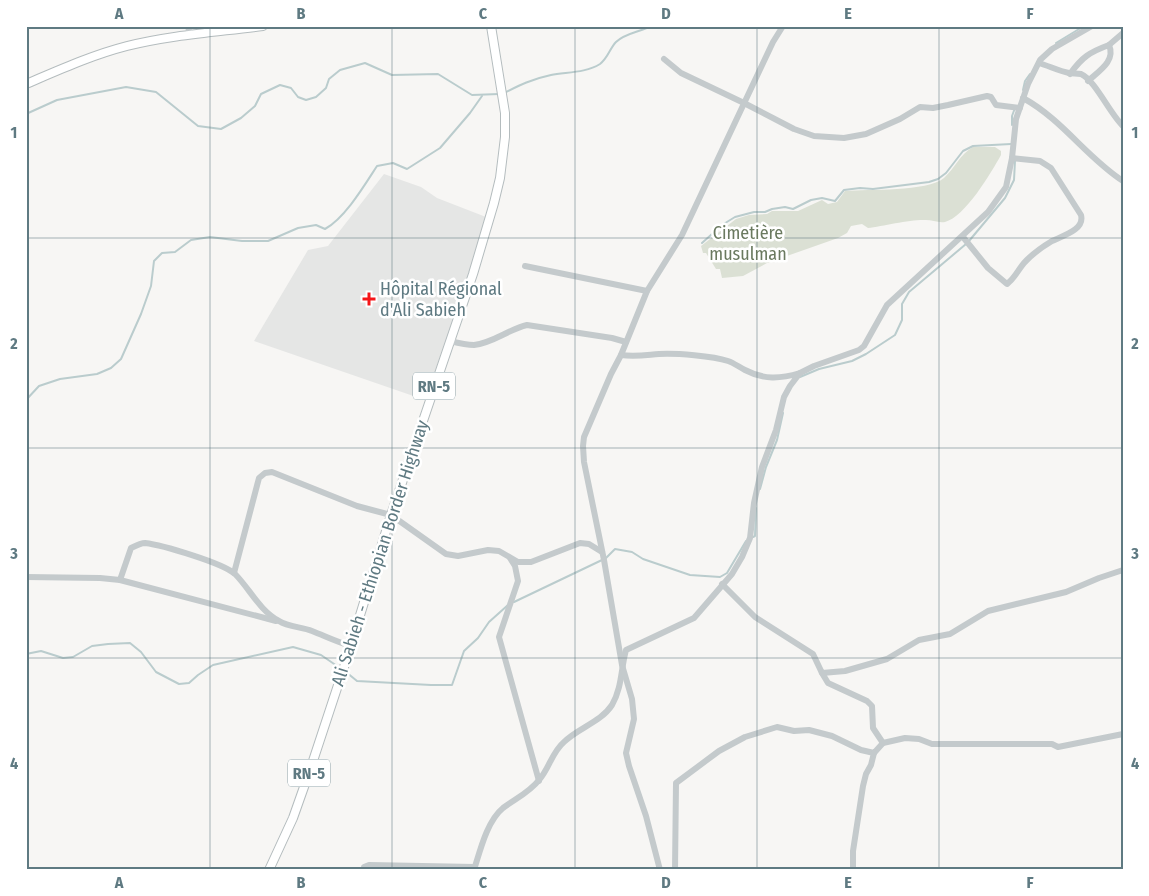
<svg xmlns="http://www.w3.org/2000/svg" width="1149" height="896" font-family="'Fira Sans Condensed',sans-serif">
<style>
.built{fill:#e5e6e5}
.green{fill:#dbe0d4}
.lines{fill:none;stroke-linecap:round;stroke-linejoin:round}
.stream{stroke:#bacccd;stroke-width:2}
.major-casing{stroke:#b4bcbe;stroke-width:10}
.minor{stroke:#c4cacc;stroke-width:6}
.major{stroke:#fff;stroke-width:8}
.grid{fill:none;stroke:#5f7a82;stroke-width:1;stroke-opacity:0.55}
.poi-dot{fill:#f51618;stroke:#fff;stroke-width:2}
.labels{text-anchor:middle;stroke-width:5;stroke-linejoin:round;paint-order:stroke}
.shield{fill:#fff;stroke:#8fa2a8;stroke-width:1}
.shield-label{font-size:16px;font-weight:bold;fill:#5f7a82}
.park-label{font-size:18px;fill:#6a795f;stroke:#fff}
.poi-label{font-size:18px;fill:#5f7a82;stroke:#fff;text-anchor:start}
.street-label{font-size:18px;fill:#5f7a82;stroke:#fff}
.neatline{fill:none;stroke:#5f7a82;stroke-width:2}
.grid-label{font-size:16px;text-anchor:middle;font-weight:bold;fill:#5f7a82}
</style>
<rect width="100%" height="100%" fill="#f7f6f4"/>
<!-- built -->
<polygon class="built" points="384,174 421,187 437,198 486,217 474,258 425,400 254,341 308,250 328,246"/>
<!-- green -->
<path class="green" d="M 973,147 L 995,147 L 1001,151 L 1001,155 C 991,173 965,217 945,222 C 938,223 932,220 926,220 C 912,219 883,226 868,228 L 862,224 L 851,226 L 847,233 L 838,238 L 767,263 L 743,276 L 722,278 L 720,269 L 716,269 L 706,253 L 703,253 L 701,246 L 736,219 L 749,215 L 767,214 L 772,211 L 798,211 L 822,200 L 828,204 L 837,202 L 845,191 C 868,189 927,192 944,178 C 955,168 960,154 973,147 Z"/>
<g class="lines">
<!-- stream -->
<g class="stream">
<polyline points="1056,43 1084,26"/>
<polyline points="1023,90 1025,81 1030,74"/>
<path d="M 504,93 C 520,85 532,79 551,75 C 566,72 586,73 600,64 C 608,58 610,48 616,42 C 625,33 640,32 651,26"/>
<polyline points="26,114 57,100 126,87 156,92 198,126 221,129 241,118 255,106 261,94 280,85 291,88 298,97 306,100 316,97 326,88 329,79 340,70 365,63 392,75 438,74 472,95 499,94"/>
<polyline points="1012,125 1012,116 1015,108"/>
<polyline points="969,241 1005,198 1014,180 1015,161"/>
<polyline points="702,243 722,225 735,217 754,212 765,212 772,209 785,207 793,209 811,200 822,198 835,201 844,190 860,188 873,189 929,182 938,179 946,173 963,151 973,146 1011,144"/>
<polyline points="800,377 819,369 852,361 866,354 895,335 902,320 902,304 909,292 966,244"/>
<path d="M 26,400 L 39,386 L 60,379 L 97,374 L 111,368 L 121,359 L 141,314 L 151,286 L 154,261 L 162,253 L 175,252 L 191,240 L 210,237 L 242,241 L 268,241 L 298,228 L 316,225 L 325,229 C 345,218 364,186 377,166 L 393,163 L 407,169 L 440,148 L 470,113 L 482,96"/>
<polyline points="760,489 766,467 777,440 783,413"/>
<polyline points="753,537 755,536 756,508"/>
<polyline points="606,558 615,549 632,552 643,559 690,575 720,577 727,573 746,541"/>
<polyline points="514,602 602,560"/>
<polyline points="26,654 41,651 63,658 73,657 92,646 108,644 130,643 141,652 156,672 179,684 189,683 198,675 213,665 293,647 321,655 340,668"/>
<polyline points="346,672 357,681 431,685 452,685 464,651 478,638 489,622 508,605"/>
</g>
<defs>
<g id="major">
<path d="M 26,84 C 59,70 92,55 127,46 C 171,35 217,32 263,26"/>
<polyline points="269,870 293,818 310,770 344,667 391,515 473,274 494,203 500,178 505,137 505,113 491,26"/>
</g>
</defs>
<!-- major casing -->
<use href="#major" class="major-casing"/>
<!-- minor -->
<g class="minor">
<polyline points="188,26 190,35"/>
<polyline points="1109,45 1123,33"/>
<polyline points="664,59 681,73 744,103 794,129 814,136 844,138 866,134 900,119 920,107 933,108 948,105 987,96 991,97 996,105 1020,108"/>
<path d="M 1039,63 C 1049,66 1059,71 1069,73 C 1072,74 1077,73 1081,74 C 1095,80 1110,114 1123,126"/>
<path d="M 1070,74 C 1082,57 1090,52 1109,45 C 1116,61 1099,71 1088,81"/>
<path d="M 1023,98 C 1063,120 1086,157 1123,181"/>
<path d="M 963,237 L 988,268 L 1007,284 C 1015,278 1018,270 1024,263 C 1032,254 1042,247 1052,241 C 1062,236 1085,230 1081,215 L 1051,168 L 1040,161 L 1012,158"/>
<polyline points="525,266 647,291"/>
<path d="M 450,341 C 458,343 467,345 474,345 C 493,343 509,329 527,325 L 612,338 L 626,342"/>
<polyline points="800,373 814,366 859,350 864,346 887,305 988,212 1006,187 1012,158 1016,119 1028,84 1040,60 1052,49 1092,26"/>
<polyline points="510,558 515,566 518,581 499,637 539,781"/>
<polyline points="234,573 259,478 265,473 272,472 357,506 391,515 446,554 458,556 488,550 499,551 518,562 531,562 580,543 589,544 602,552"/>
<path d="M 26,577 L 100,578 L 120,580 L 131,548 C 135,546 141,543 145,543 C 162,545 223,563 235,574 C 250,589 259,610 279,621 C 288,627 302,627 312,631 C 325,636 337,642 351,646"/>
<polyline points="120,580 276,621"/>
<polyline points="722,584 755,617 813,654 822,673 845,671 887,659 919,640 950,634 988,611 1066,592 1099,578 1123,570"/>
<polyline points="822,673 828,683 867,701 872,706 873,728 883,743"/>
<polyline points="364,870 364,867 369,865 475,867"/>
<path d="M 474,870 C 480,851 487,821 503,808 C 515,799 530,792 539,780 C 549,769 552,752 564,742 C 578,728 601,722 612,705 C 622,688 621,668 626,650 L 694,618 L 732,574 L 742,557 L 750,538 L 754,503 L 762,467 L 776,430 L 784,397 L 790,386 L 800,373 C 780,379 764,380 745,370 C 739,367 734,363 728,361 C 713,356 676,353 659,354 C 646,355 635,357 621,355"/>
<polyline points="660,870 646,816 629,766 626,753 634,719 632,699 622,665 604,560 584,462 583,446 584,437 611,374 621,355 647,291 682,235 773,42 783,26"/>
<polyline points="675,870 676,783 719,751 745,737 777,727 794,731 809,730 832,736 861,750 874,753 883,743 905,738 919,739 932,744 1052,744 1058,747 1123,734"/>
<polyline points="853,870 853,851 863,786 866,774 871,765 874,753"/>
</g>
<!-- major -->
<use href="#major" class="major"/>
</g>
<!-- grid -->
<path class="grid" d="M 210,26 L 210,870M 392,26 L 392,870M 575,26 L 575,870M 757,26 L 757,870M 939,26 L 939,870M 26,238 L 1123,238M 26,448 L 1123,448M 26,658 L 1123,658"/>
<!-- markers -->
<path class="poi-dot" d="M366.5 291.5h5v5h5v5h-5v5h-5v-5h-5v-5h5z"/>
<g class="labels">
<!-- shield labels -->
<g class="shield">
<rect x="413" y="372.5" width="42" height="27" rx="4"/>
<rect x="288" y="759.5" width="42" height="27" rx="4"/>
</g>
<g class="shield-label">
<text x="434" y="392">RN-5</text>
<text x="309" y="779">RN-5</text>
</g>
<!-- park labels -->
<g class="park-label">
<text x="748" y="239">Cimetière<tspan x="748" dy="21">musulman</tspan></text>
</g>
<!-- poi labels -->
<g class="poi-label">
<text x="380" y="295">Hôpital Régional<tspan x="380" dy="21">d'Ali Sabieh</tspan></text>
</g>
<!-- street labels -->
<g class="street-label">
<text transform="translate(380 553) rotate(-72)" y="6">Ali Sabieh - Ethiopian Border Highway</text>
</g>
</g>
<!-- border -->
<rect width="1149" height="896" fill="none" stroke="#ffffff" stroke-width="55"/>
<rect x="28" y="28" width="1094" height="840" class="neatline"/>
<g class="grid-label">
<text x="119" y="19">A</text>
<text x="301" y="19">B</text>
<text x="483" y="19">C</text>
<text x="666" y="19">D</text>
<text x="848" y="19">E</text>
<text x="1030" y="19">F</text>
<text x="14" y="138">1</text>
<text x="1135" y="138">1</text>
<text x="14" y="349">2</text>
<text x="1135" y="349">2</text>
<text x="14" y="559">3</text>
<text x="1135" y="559">3</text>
<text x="14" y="769">4</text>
<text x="1135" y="769">4</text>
<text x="119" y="888">A</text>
<text x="301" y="888">B</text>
<text x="483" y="888">C</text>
<text x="666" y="888">D</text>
<text x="848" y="888">E</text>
<text x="1030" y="888">F</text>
</g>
</svg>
